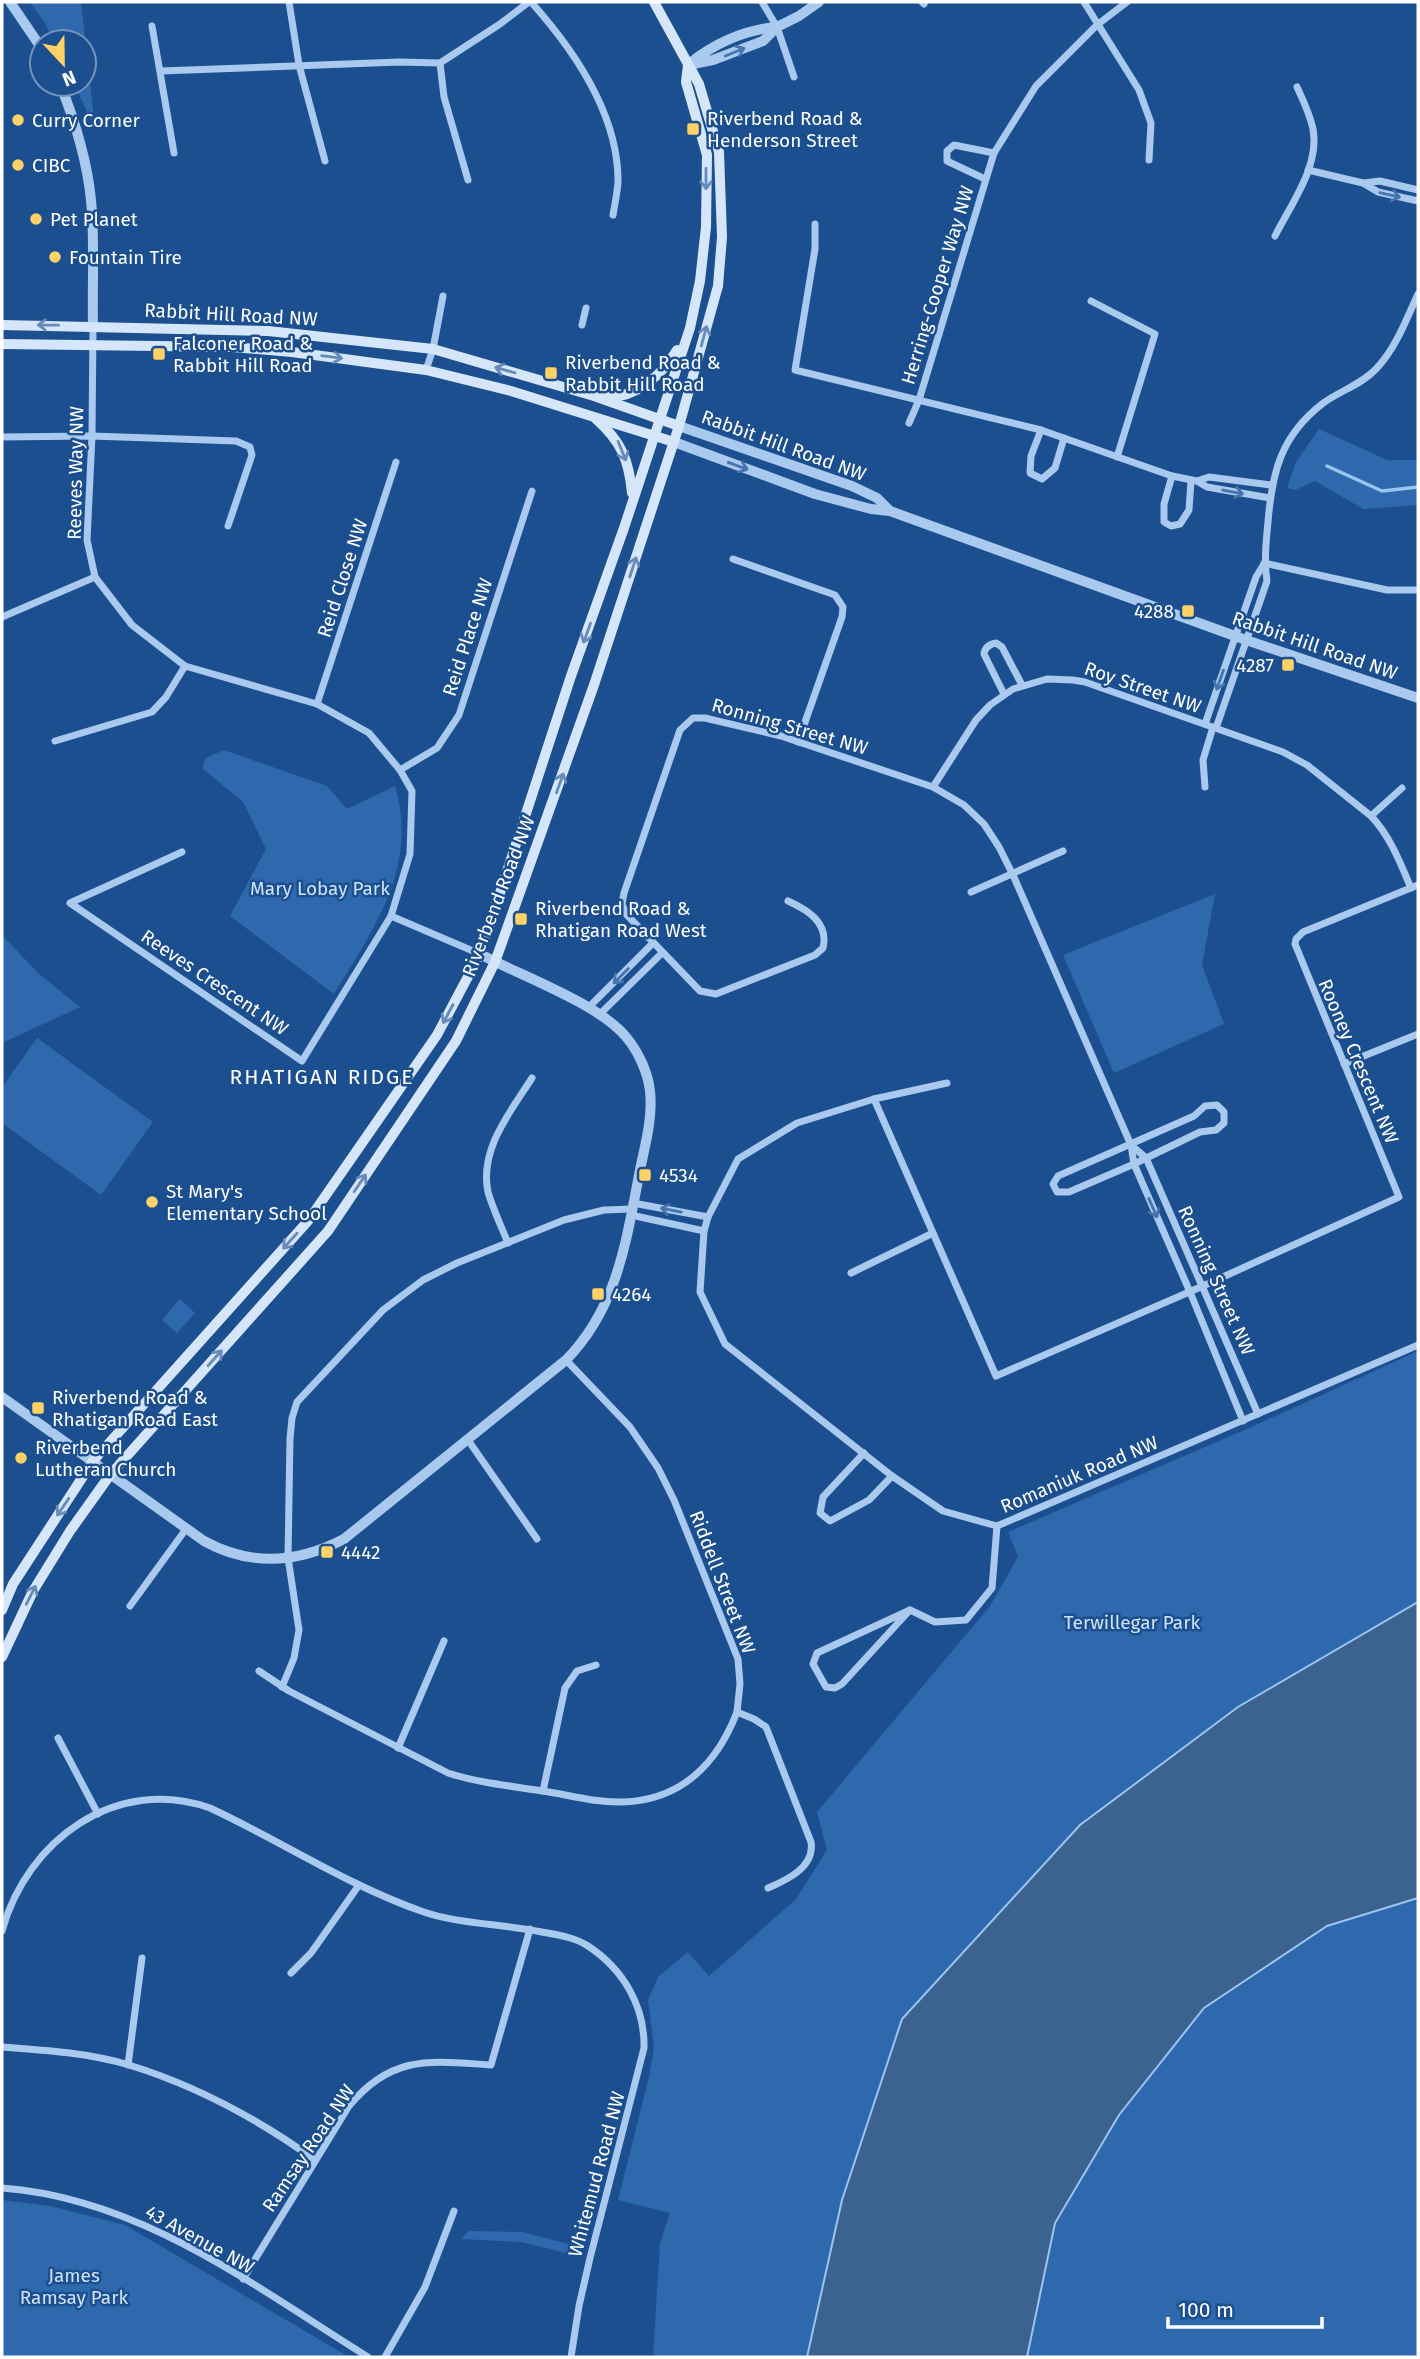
<svg xmlns="http://www.w3.org/2000/svg" width="1420" height="2359" font-family="'Fira Sans',sans-serif">
<style>
.green{fill:#2e69ad}
.water{fill:#3c6290;stroke:#9cc4f0;stroke-width:2}
.lines{fill:none;stroke-linecap:round;stroke-linejoin:round}
.stream{stroke:#9cc4f0;stroke-width:3.5}
.minor{stroke:#a9c9ee;stroke-width:7}
.tertiary{stroke:#a9c9ee;stroke-width:10}
.secondary{stroke:#d6e6fa;stroke-width:10}
.oneway{stroke:#4674ac}
.oneway2{stroke:#668bba}
.poi-dot{fill:#ffd166;stroke:#1b4f8f;stroke-width:2.5}
.labels{text-anchor:middle;stroke-width:5;stroke-linejoin:round;paint-order:stroke}
.poi-label{font-size:19px;fill:#fff;stroke:#1b4f8f;text-anchor:start}
.street-label{font-size:19px;fill:#fff;stroke:#1b4f8f}
.park-label{font-size:19px;fill:#cfe3fa;stroke:#1b4f8f}
.neighbourhood-label{font-size:21px;letter-spacing:2px;fill:#fff;stroke:#1b4f8f}
</style>
<rect width="100%" height="100%" fill="#1b4f8f"/>
<!-- green -->
<g class="green">
<polygon points="30,2 81,2 95,128 74,84 84,84 84,42 54,42 45,23"/>
<polygon points="1319,429 1387,460 1418,460 1418,505 1363,509 1315,481 1295,490 1287,488 1296,462"/>
<path d="M 224,750 L 327,786 L 347,809 L 395,786 C 419,866 374,929 334,994 L 230,916 L 266,849 L 243,802 L 202,768 L 206,758 Z"/>
<polygon points="1215,894 1202,965 1224,1024 1114,1073 1063,955"/>
<polygon points="2,935 38,973 80,1007 2,1043"/>
<polygon points="37,1038 153,1122 101,1195 2,1123 2,1087"/>
<polygon points="180,1299 195,1313 177,1333 162,1320"/>
<polygon points="1418,1351 1418,1602 1238,1707 1080,1825 842,2200 807,2357 653,2357 660,2243 670,2213 618,2200 649,2077 654,2047 648,2000 658,1977 688,1952 709,1976 796,1899 827,1850 817,1812 990,1606 1018,1557 1008,1532 1249,1428"/>
<polygon points="1418,1898 1418,2357 1027,2357 1055,2223 1119,2115 1204,2008 1327,1925"/>
<polygon points="2,2200 50,2206 125,2225 349,2357 2,2357"/>
<polygon points="469,2231 522,2232 576,2246 574,2255 521,2242 461,2239"/>
</g>
<!-- water -->
<polygon class="water" points="1418,1602 1418,1898 1327,1926 1204,2008 1119,2115 1055,2223 1027,2357 807,2357 842,2200 902,2019 1080,1825 1238,1707"/>
<g class="lines">
<!-- stream -->
<polyline class="stream" points="1327,466 1382,491 1418,487"/>
<!-- minor -->
<g class="minor">
<polyline points="289,2 299,65 325,161"/>
<path d="M 531,2 C 574,50 619,114 618,183 C 617,193 615,204 613,215"/>
<polyline points="762,2 777,27 794,77"/>
<polyline points="922,2 924,4"/>
<polyline points="1084,2 1139,90 1151,123 1149,160"/>
<polyline points="152,26 174,153"/>
<polyline points="440,63 444,97 468,180"/>
<polyline points="161,71 399,62 440,63 500,24 529,2"/>
<polyline points="1308,170 1363,183 1378,192 1418,201"/>
<polyline points="985,179 947,161 947,151 954,145 994,153"/>
<polyline points="1364,183 1380,181 1418,190"/>
<polyline points="815,224 815,249 795,370 1041,430 1172,476 1197,481 1207,487 1270,498"/>
<path d="M 1275,236 C 1291,204 1320,166 1313,129 C 1310,114 1303,100 1297,87"/>
<polyline points="1091,301 1155,334 1117,457"/>
<polyline points="582,325 586,308"/>
<polyline points="93,326 92,436 87,540 95,577 132,625 185,666 317,704 369,733 400,770 412,791 410,854 391,916 302,1061 70,903 182,852"/>
<polyline points="426,370 433,349 443,296"/>
<polyline points="909,423 919,400 994,153 1036,86 1097,25 1127,2"/>
<polyline points="1041,430 1031,456 1030,473 1042,479 1055,468 1064,438"/>
<polyline points="2,437 92,436 236,441 250,447 252,455 228,526"/>
<polyline points="1172,476 1164,504 1164,522 1171,526 1180,524 1189,510 1191,481"/>
<polyline points="1197,481 1209,477 1271,485"/>
<polyline points="733,559 835,595 843,607 842,617 798,742"/>
<polyline points="1264,563 1387,590 1418,590"/>
<polyline points="2,617 95,577"/>
<path d="M 1004,694 L 984,654 C 985,647 990,644 996,643 L 1002,647 L 1022,685"/>
<polyline points="317,704 396,462"/>
<polyline points="1205,724 1256,577 1264,564"/>
<path d="M 1216,728 L 1267,581 C 1264,561 1266,542 1268,522 C 1272,472 1281,436 1322,404 C 1339,391 1361,385 1376,369 C 1396,348 1406,320 1418,294"/>
<polyline points="55,741 152,712 166,697 185,666"/>
<polyline points="400,770 437,748 459,715 532,491"/>
<path d="M 933,787 L 976,720 L 990,705 L 1013,689 L 1047,679 L 1073,680 L 1085,682 L 1283,752 L 1307,765 L 1371,816 C 1390,836 1400,862 1411,888"/>
<polyline points="1205,787 1203,760 1213,727"/>
<polyline points="1371,816 1402,788"/>
<polyline points="1418,885 1303,932 1296,939 1295,944 1399,1197 1203,1286 996,1376 874,1099 797,1123 738,1159 708,1217 704,1231 700,1292 725,1344 892,1476 943,1511 997,1526 1418,1345"/>
<polyline points="971,892 1063,851"/>
<path d="M 788,901 C 808,910 829,923 823,948 L 815,955 L 716,994 L 700,991 L 626,914 L 622,904 L 624,893 L 680,730 L 693,718 L 705,718 L 781,736 L 933,787 L 964,805 L 984,824 L 999,847 L 1013,875 L 1131,1145 L 1134,1164 L 1190,1292 L 1243,1421"/>
<polyline points="391,916 480,954"/>
<polyline points="588,1008 653,943"/>
<polyline points="600,1014 662,953"/>
<polyline points="1344,1064 1418,1034"/>
<polyline points="874,1099 947,1083"/>
<polygon points="1217,1105 1224,1112 1224,1123 1216,1130 1200,1132 1134,1164 1069,1192 1057,1192 1053,1184 1058,1176 1194,1116 1205,1106"/>
<polyline points="1131,1145 1146,1158 1258,1414"/>
<polyline points="633,1203 708,1217"/>
<polyline points="631,1215 704,1231"/>
<path d="M 508,1243 C 501,1226 493,1209 488,1192 C 479,1149 511,1111 532,1078"/>
<polyline points="851,1273 933,1233"/>
<path d="M 566,1360 L 630,1427 L 658,1468 L 674,1500 L 738,1659 L 740,1684 L 737,1712 L 754,1719 L 766,1727 L 811,1842 C 815,1867 787,1880 768,1888"/>
<polyline points="468,1440 537,1539"/>
<polyline points="864,1453 823,1497 820,1513 830,1521 869,1500 892,1476"/>
<polyline points="130,1606 186,1529"/>
<polyline points="910,1610 842,1684 835,1688 826,1687 813,1664 817,1653 910,1610 935,1622 966,1620 992,1588 997,1526"/>
<path d="M 259,1671 L 289,1691 L 448,1773 C 479,1783 511,1786 543,1791 C 569,1795 596,1803 623,1802 C 681,1800 717,1764 737,1712"/>
<polyline points="282,1687 294,1658 299,1630 288,1558 290,1439 292,1418 297,1402 383,1310 423,1280 457,1263 564,1220 604,1210 632,1209"/>
<polyline points="58,1738 98,1814"/>
<polyline points="398,1748 444,1641"/>
<polyline points="543,1791 565,1688 577,1671 596,1665"/>
<path d="M 2,1931 C 27,1840 116,1775 210,1808 C 281,1841 347,1885 421,1911 C 456,1924 505,1924 542,1932 C 558,1935 574,1937 588,1946 C 623,1969 645,2006 644,2048 L 590,2258 L 579,2306 L 571,2357"/>
<polyline points="291,1973 311,1953 359,1885"/>
<path d="M 2,2047 C 44,2050 89,2053 129,2065 C 197,2086 258,2119 315,2160"/>
<polyline points="128,2065 142,1958"/>
<path d="M 2,2188 C 140,2198 254,2286 368,2357"/>
<path d="M 243,2279 L 349,2106 C 392,2054 431,2061 491,2065 L 530,1929"/>
<polyline points="385,2357 425,2287 454,2211"/>
</g>
<!-- tertiary -->
<g class="tertiary">
<polyline points="10,2 42,49"/>
<path d="M 689,64 C 713,44 744,30 776,27"/>
<polyline points="688,65 713,60 763,41 777,27 799,16 819,2"/>
<path d="M 60,84 C 75,121 87,160 91,200 C 95,241 92,284 93,326"/>
<polyline points="679,426 852,486 877,498 889,510"/>
<polyline points="674,442 815,494 871,509 890,511 1246,640 1418,698"/>
<path d="M 2,1397 L 204,1541 C 251,1567 298,1563 344,1539 L 566,1360 C 618,1307 626,1241 640,1170 C 645,1145 653,1118 650,1091 C 648,1073 639,1053 627,1038 C 600,1004 521,976 480,954"/>
</g>
<!-- secondary -->
<g class="secondary">
<polyline points="2,325 268,331 433,349 594,396 679,426"/>
<polyline points="2,344 232,347 292,352 426,370 511,391 674,442"/>
<path d="M 604,397 C 636,399 662,375 677,350"/>
<path d="M 596,419 C 621,441 629,460 632,493"/>
<polyline points="2,1610 13,1584 93,1461 308,1221 437,1035 480,954 571,676 624,528 690,328 700,281 706,227 707,155 686,82 688,65"/>
<polyline points="2,1657 33,1591 70,1531 110,1475 328,1231 456,1041 495,962 594,685 679,426 718,286 722,237 719,152 699,84 654,2"/>
</g>
</g>
<!-- one-way arrows -->
<defs><path id="oneway-shaft" d="M-6 0H5M1.5-3L5.5 0L1.5 3" fill="none" stroke-width="1.6" stroke-linecap="round" stroke-linejoin="round" transform="scale(1.75)"/></defs>
<g class="oneway">
<use href="#oneway-shaft" transform="translate(735 52) rotate(-22)"/>
<use href="#oneway-shaft" transform="translate(1390 195) rotate(13)"/>
<use href="#oneway-shaft" transform="translate(738 466) rotate(20)"/>
<use href="#oneway-shaft" transform="translate(1233 492) rotate(10)"/>
<use href="#oneway-shaft" transform="translate(1220 680) rotate(109)"/>
<use href="#oneway-shaft" transform="translate(621 976) rotate(135)"/>
<use href="#oneway-shaft" transform="translate(1153 1208) rotate(66)"/>
<use href="#oneway-shaft" transform="translate(671 1210) rotate(-169)"/>
</g>
<g class="oneway2">
<use href="#oneway-shaft" transform="translate(706 179) rotate(90)"/>
<use href="#oneway-shaft" transform="translate(48 325) rotate(-179)"/>
<use href="#oneway-shaft" transform="translate(704 336) rotate(-75)"/>
<use href="#oneway-shaft" transform="translate(332 357) rotate(8)"/>
<use href="#oneway-shaft" transform="translate(505 370) rotate(-164)"/>
<use href="#oneway-shaft" transform="translate(622 451) rotate(68)"/>
<use href="#oneway-shaft" transform="translate(633 567) rotate(-72)"/>
<use href="#oneway-shaft" transform="translate(587 633) rotate(110)"/>
<use href="#oneway-shaft" transform="translate(560 783) rotate(-70)"/>
<use href="#oneway-shaft" transform="translate(448 1014) rotate(118)"/>
<use href="#oneway-shaft" transform="translate(360 1183) rotate(-56)"/>
<use href="#oneway-shaft" transform="translate(290 1241) rotate(132)"/>
<use href="#oneway-shaft" transform="translate(215 1358) rotate(-48)"/>
<use href="#oneway-shaft" transform="translate(63 1507) rotate(124)"/>
<use href="#oneway-shaft" transform="translate(31 1595) rotate(-63)"/>
</g>
<!-- markers -->
<g class="poi-dot">
<circle cx="18" cy="120" r="7"/>
<rect x="686" y="122" width="14" height="14" rx="3.5"/>
<circle cx="18" cy="165" r="7"/>
<circle cx="36" cy="219" r="7"/>
<circle cx="55" cy="257" r="7"/>
<rect x="152" y="347" width="14" height="14" rx="3.5"/>
<rect x="544" y="366" width="14" height="14" rx="3.5"/>
<rect x="1181" y="604" width="14" height="14" rx="3.5"/>
<rect x="1281" y="658" width="14" height="14" rx="3.5"/>
<rect x="514" y="912" width="14" height="14" rx="3.5"/>
<rect x="638" y="1168" width="14" height="14" rx="3.5"/>
<circle cx="152" cy="1202" r="7"/>
<rect x="591" y="1287" width="14" height="14" rx="3.5"/>
<rect x="31" y="1401" width="14" height="14" rx="3.5"/>
<circle cx="21" cy="1458" r="7"/>
<rect x="320" y="1545" width="14" height="14" rx="3.5"/>
</g>
<g class="labels">
<!-- poi labels -->
<g class="poi-label">
<text x="707" y="125">Riverbend Road &amp;<tspan x="707" dy="22">Henderson Street</tspan></text>
<text x="32" y="127">Curry Corner</text>
<text x="32" y="172">CIBC</text>
<text x="50" y="226">Pet Planet</text>
<text x="69" y="264">Fountain Tire</text>
<text x="173" y="350">Falconer Road &amp;<tspan x="173" dy="22">Rabbit Hill Road</tspan></text>
<text x="565" y="369">Riverbend Road &amp;<tspan x="565" dy="22">Rabbit Hill Road</tspan></text>
<text x="1174" y="618" text-anchor="end">4288</text>
<text x="1274" y="672" text-anchor="end">4287</text>
<text x="535" y="915">Riverbend Road &amp;<tspan x="535" dy="22">Rhatigan Road West</tspan></text>
<text x="659" y="1182">4534</text>
<text x="166" y="1198">St Mary's<tspan x="166" dy="22">Elementary School</tspan></text>
<text x="612" y="1301">4264</text>
<text x="52" y="1404">Riverbend Road &amp;<tspan x="52" dy="22">Rhatigan Road East</tspan></text>
<text x="35" y="1454">Riverbend<tspan x="35" dy="22">Lutheran Church</tspan></text>
<text x="341" y="1559">4442</text>
</g>
<!-- street labels -->
<g class="street-label">
<text transform="translate(937 285) rotate(-73)" y="7">Herring-Cooper Way NW</text>
<text transform="translate(231 314) rotate(3)" y="7">Rabbit Hill Road NW</text>
<text transform="translate(784 445) rotate(20)" y="7">Rabbit Hill Road NW</text>
<text transform="translate(75 473) rotate(-89)" y="7">Reeves Way NW</text>
<text transform="translate(342 578) rotate(-72)" y="7">Reid Close NW</text>
<text transform="translate(467 637) rotate(-72)" y="7">Reid Place NW</text>
<text transform="translate(1315 645) rotate(19)" y="7">Rabbit Hill Road NW</text>
<text transform="translate(1143 687) rotate(19)" y="7">Roy Street NW</text>
<text transform="translate(790 726) rotate(16)" y="7">Ronning Street NW</text>
<text transform="translate(498 896) rotate(-69)" y="7">Riverbend Road NW</text>
<text transform="translate(215 982) rotate(34)" y="7">Reeves Crescent NW</text>
<text transform="translate(1359 1061) rotate(67)" y="7">Rooney Crescent NW</text>
<text transform="translate(1217 1280) rotate(66)" y="7">Ronning Street NW</text>
<text transform="translate(1079 1474) rotate(-23)" y="7">Romaniuk Road NW</text>
<text transform="translate(723 1582) rotate(69)" y="7">Riddell Street NW</text>
<text transform="translate(308 2148) rotate(-56)" y="7">Ramsay Road NW</text>
<text transform="translate(596 2174) rotate(-75)" y="7">Whitemud Road NW</text>
<text transform="translate(200 2239) rotate(29)" y="7">43 Avenue NW</text>
</g>
<!-- park labels -->
<g class="park-label">
<text x="320" y="895">Mary Lobay Park</text>
<text x="1132" y="1629">Terwillegar Park</text>
<text x="74" y="2282">James<tspan x="74" dy="22">Ramsay Park</tspan></text>
</g>
<!-- neighbourhood labels -->
<g class="neighbourhood-label">
<text x="322" y="1084">RHATIGAN RIDGE</text>
</g>
</g>
<!-- border -->
<rect width="1420" height="2359" fill="none" stroke="#ffffff" stroke-width="7"/>
<!-- north arrow -->
<g transform="translate(63 63) rotate(158)"><circle r="33" fill="#1b4f8f" stroke="#7695bc" stroke-width="2"/>
<path d="M0-5L12 26L0 18L-12 26Z" fill="#ffd166"/>
<text y="-10" font-size="19" font-weight="bold" text-anchor="middle" fill="#ffffff">N</text>
</g>
<!-- scale -->
<path d="M1168 2317v10h154v-10" fill="none" stroke="#ffffff" stroke-width="3.5"/>
<text x="1178" y="2317" font-size="21" fill="#ffffff" stroke="#1b4f8f" stroke-width="5" paint-order="stroke">100 m</text>
</svg>
